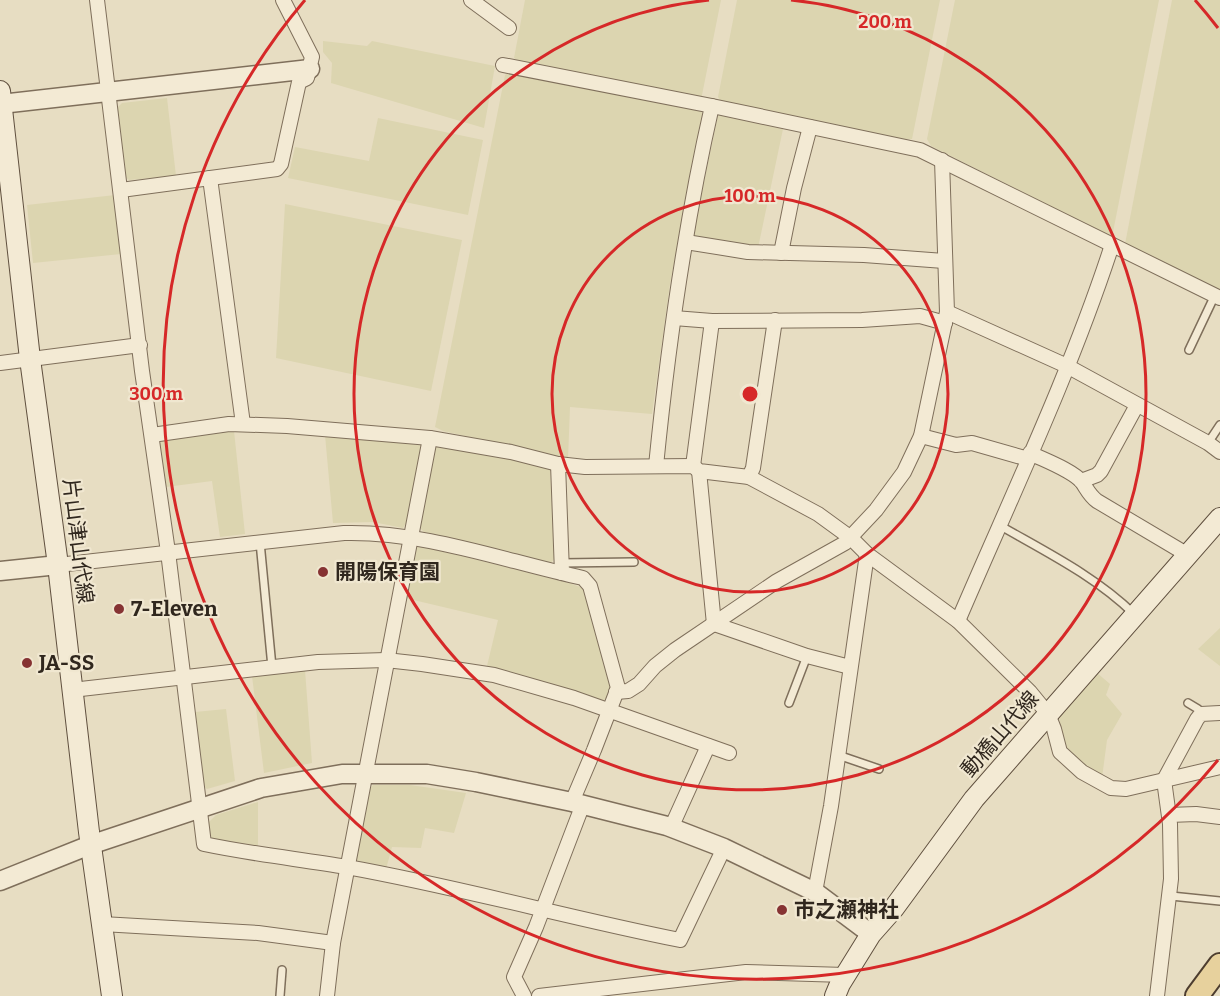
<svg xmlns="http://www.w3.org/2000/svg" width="1220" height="996" font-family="Bitter,'Noto Sans JP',serif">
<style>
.farmland{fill:#dcd5b0}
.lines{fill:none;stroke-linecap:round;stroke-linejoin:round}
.service-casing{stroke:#7f6f5b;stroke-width:10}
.minor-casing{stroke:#7f6f5b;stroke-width:16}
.tertiary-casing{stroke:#7f6f5b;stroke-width:21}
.secondary-casing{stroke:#60503f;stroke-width:22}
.primary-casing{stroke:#4d3d2f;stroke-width:26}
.service{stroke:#f3ead4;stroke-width:7}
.minor{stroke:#f3ead4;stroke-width:14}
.tertiary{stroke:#f3ead4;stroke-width:18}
.secondary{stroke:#f3ead4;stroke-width:20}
.primary{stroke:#e7d19d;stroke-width:22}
.ring{fill:none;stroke:#d62828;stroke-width:3}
.poi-dot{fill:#863333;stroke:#f0e7d0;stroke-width:2}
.labels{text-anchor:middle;stroke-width:4.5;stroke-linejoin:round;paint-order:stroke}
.street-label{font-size:21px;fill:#30271e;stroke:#f0e7d0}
.poi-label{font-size:21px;font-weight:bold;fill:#30271e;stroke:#f0e7d0;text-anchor:start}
.centre{fill:#d62828;stroke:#f0e7d0;stroke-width:3}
.ring-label{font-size:18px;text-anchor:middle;font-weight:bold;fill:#d62828;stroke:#f0e7d0;stroke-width:4.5;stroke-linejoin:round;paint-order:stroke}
</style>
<rect width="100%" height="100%" fill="#e7ddc2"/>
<!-- farmland -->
<g class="farmland">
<polygon points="525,0 721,0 701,100 523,64 514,58"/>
<polygon points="737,0 940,0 912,139 902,139 722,103 718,97"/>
<polygon points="955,0 1159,0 1112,237 931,146 927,139"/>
<polygon points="1172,0 1220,0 1220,290 1125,244"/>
<polygon points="323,41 367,46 372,41 495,66 484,128 331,83 332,63 323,52"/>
<polygon points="510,72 699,109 703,114 670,284 652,414 570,407 568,459 443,431 435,427 505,75"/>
<polygon points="167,98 176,176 129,180 125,177 116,109 122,103"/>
<polygon points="718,115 783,129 758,248 695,239 693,234"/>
<polygon points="378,118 483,140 468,215 288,178 295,147 369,161"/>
<polygon points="115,195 121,254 33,263 27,205"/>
<polygon points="285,204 462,240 431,391 276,358"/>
<polygon points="234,431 245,534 220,537 212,481 166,487 159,444 164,439"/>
<polygon points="325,435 421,445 421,457 406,523 403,528 373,522 333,523"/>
<polygon points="438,443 546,466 550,470 555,558 551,563 424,532 418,526 433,447"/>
<polygon points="419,545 569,583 583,588 611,684 609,696 604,700 598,700 487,666 498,620 405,598 413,550"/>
<polygon points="1220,628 1220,666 1198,649"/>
<polygon points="305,670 312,763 264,773 252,676"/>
<polygon points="1096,672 1110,684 1106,695 1122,714 1107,740 1102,778 1080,764 1067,752 1061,736 1059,714"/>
<polygon points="226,709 235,781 207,789 203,786 195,712"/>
<polygon points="373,785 410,785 466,793 454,833 425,828 421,848 392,847 386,869 358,863 354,860 369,790"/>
<polygon points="258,802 258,848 214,840 209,836 208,823 216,815"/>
</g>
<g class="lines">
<defs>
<g id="service">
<polyline points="1189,350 1215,295"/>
<polyline points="1208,443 1220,425"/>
<path d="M 999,525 C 1046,552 1095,576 1134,614"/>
<polyline points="260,542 272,667"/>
<polyline points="562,563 634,562"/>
<polyline points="789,703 807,656"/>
<polyline points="1188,703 1198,709 1201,714"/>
<polyline points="838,755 879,769"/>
<polyline points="1171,896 1220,901"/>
<polyline points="280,996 282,970"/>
</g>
<g id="minor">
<path d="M 97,0 L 142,371 L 168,552 L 204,844 C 251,854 299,859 347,867 C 459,887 569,918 680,940 L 724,848"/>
<polyline points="471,0 509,28"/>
<polyline points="503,65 712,106 920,150 1220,298"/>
<polyline points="210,178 243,424"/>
<polyline points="121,190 277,169 281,164 299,82 307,78 312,57 283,0"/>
<polyline points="686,242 748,252 864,255 944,261"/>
<polyline points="781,253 794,188 810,127"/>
<polyline points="947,312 1067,366 1208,443 1220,452"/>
<polyline points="674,318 712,321 862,320 920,316 945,323"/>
<polyline points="0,363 140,345"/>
<polyline points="152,435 229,424 287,426 430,438 511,452 558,464 585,467 693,466 699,471 749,477 818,514 851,538 867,554 958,621 1030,692 1048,714 1054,729 1060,752 1082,772 1111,788 1126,789 1220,767"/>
<polyline points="921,436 956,445 972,443 1028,459"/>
<path d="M 1030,453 C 1044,460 1072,470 1082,482 C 1087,489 1089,495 1097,501 L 1188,555"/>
<polyline points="558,464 562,573"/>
<path d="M 656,466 C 668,345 685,224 712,106"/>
<polyline points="693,466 712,321"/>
<polyline points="699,471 714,624"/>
<polyline points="749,477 753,468 775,320"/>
<polyline points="1081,481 1097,475 1101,471 1137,405"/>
<path d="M 58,565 L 344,533 C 425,531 504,561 583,578 L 590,586 L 618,688 L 594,750 L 572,802"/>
<path d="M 958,621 C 1011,497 1070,374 1112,245"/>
<polyline points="714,624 807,656 850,667"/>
<polyline points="72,690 318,662 386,660 422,664 494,675 574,698 729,753"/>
<polyline points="616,692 628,691 639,684 655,666 675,650 777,581 845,543 876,510 904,472 921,436 947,312 942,160"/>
<polyline points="1169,815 1196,814 1220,817"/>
<polyline points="671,828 708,746"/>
<polyline points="815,892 831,806 867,554"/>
<polyline points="102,924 258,933 333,943"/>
<polyline points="327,996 333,943 430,438"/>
<polyline points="524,996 514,977 536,927 583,804"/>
<polyline points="539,996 746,972 845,975"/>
<polyline points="1157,996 1171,879 1170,824 1164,780 1197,719 1201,714 1220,713"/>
</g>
<g id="tertiary">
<polyline points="1,104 310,69"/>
<polyline points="0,571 58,565"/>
<polyline points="0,881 90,845 261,788 342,774 427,774 476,782 572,802 667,826 724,848 815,892 871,934"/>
</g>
<g id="secondary">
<polyline points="0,91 30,359 58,565 89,832 112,996"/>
<polyline points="835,996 840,984 871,934 894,908 974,799 1220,518"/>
</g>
<polyline id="primary" points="1197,996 1220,965"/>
</defs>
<!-- service casing -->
<use href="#service" class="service-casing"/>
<!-- minor casing -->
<use href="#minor" class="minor-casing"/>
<!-- tertiary casing -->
<use href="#tertiary" class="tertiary-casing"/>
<!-- secondary casing -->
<use href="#secondary" class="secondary-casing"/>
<!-- primary casing -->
<use href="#primary" class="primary-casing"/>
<!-- service -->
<use href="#service" class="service"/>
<!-- minor -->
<use href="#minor" class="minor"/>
<!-- tertiary -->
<use href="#tertiary" class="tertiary"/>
<!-- secondary -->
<use href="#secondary" class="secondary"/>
<!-- primary -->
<use href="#primary" class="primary"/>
</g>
<!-- distance rings -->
<g class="ring">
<circle cx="750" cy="394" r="198"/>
<path d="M791 0A396 396 0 1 1 709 0"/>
<path d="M1218 760A594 594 0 1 1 305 0M1195 0A594 594 0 0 1 1218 28"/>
</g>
<!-- markers -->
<g class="poi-dot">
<circle cx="323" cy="572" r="6"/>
<circle cx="119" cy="609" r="6"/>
<circle cx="27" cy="663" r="6"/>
<circle cx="782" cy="910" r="6"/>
</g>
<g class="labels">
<!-- street labels -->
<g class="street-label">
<text transform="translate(78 541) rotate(83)" y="7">片山津山代線</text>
<text transform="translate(1000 734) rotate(-49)" y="7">動橋山代線</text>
</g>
<!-- poi labels -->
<g class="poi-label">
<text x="335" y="579">開陽保育園</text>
<text x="131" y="616">7-Eleven</text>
<text x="39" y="670">JA-SS</text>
<text x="794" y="917">市之瀬神社</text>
</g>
</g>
<circle cx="750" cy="394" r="9" class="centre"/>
<g class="ring-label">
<text x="885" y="28">200 m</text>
<text x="750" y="202">100 m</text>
<text x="156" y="400">300 m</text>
</g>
</svg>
